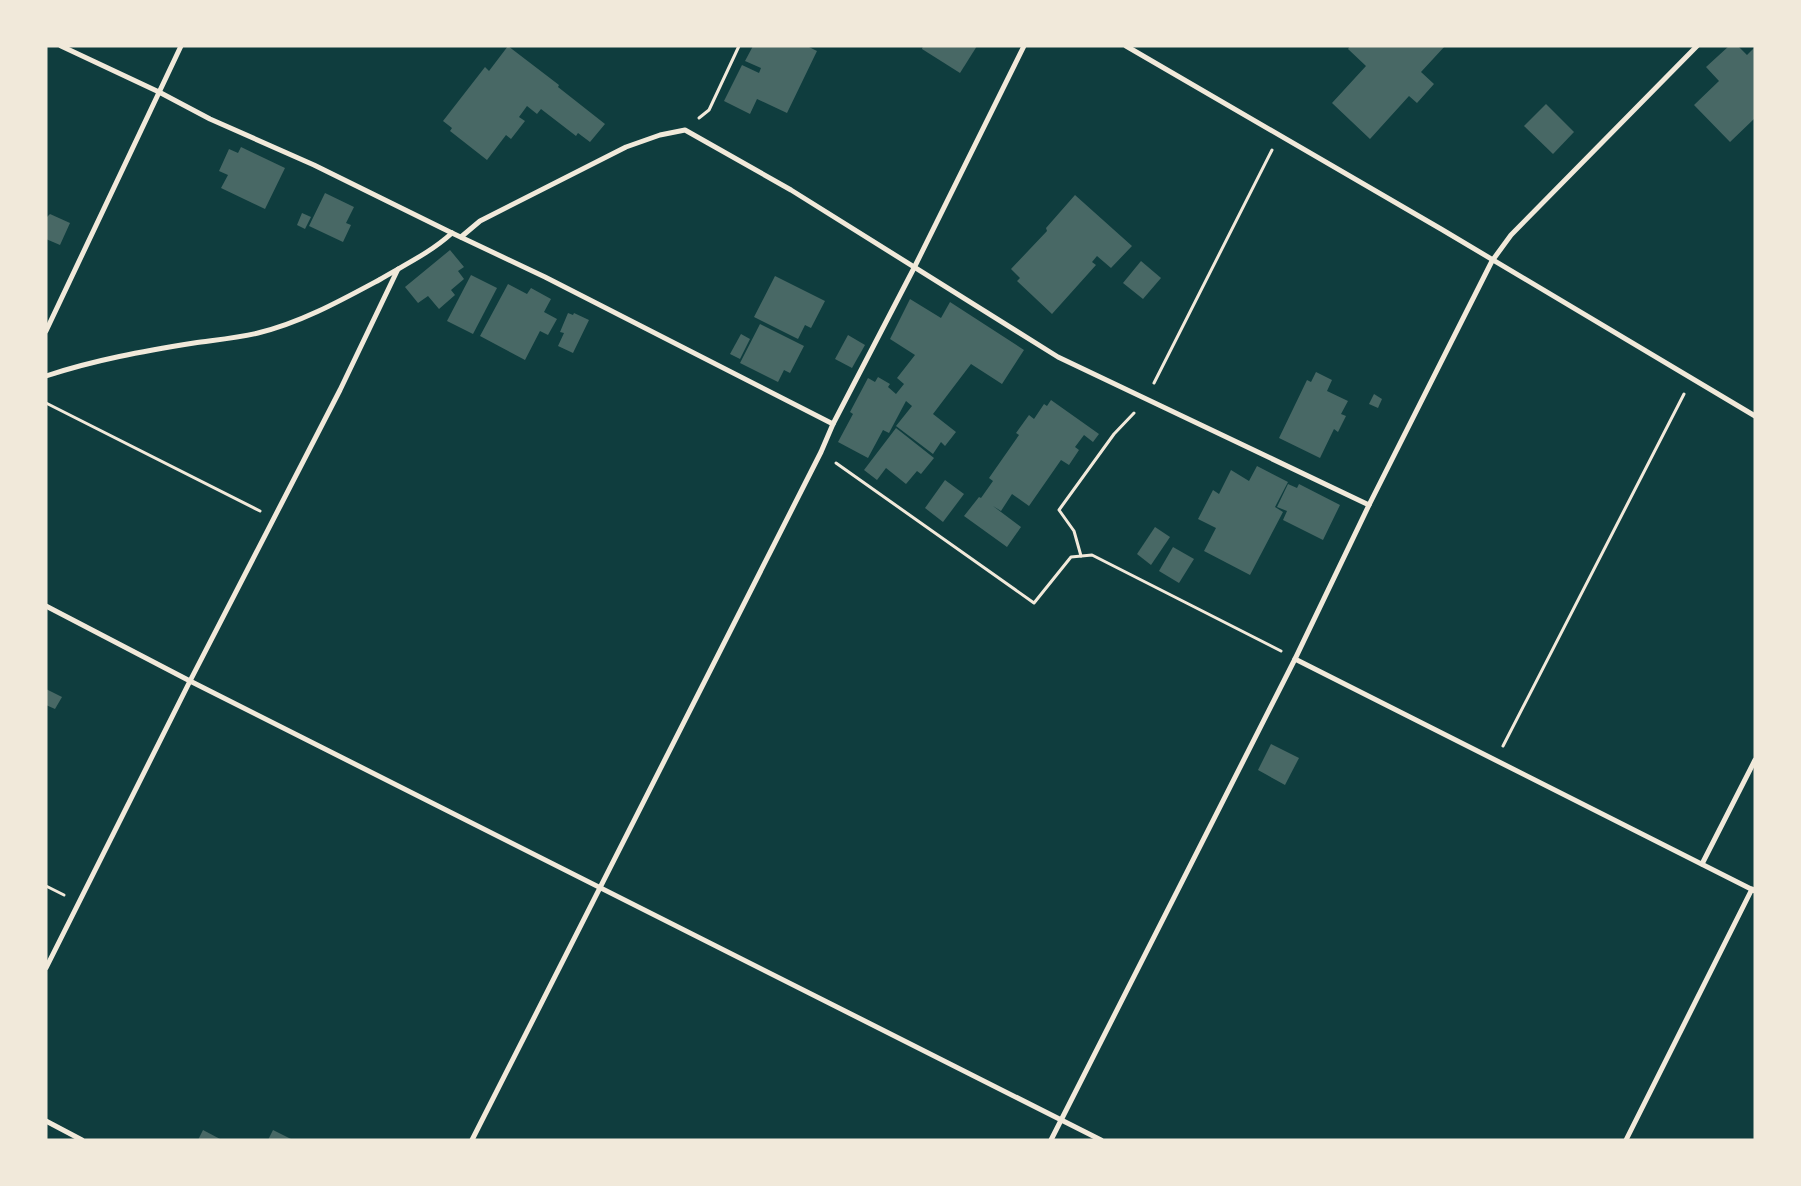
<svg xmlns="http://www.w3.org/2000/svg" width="1801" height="1186" font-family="Raleway,sans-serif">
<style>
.building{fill:#486865}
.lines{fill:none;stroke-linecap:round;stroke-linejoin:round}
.path{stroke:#f1e9da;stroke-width:3}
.minor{stroke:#f1e9da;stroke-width:5}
</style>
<rect width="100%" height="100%" fill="#0f3d3e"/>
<!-- building -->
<g class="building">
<polygon points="508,46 559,85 558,87 605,124 590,142 578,133 576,136 541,109 537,114 527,106 519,117 525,121 511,139 506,135 487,160 450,131 452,128 443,121 485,67 489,71"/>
<polygon points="753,46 807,46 817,51 787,113 757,99 750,114 724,101 742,65 759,73 761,68 745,61"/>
<polygon points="923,46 977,46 960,73 922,49"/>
<polygon points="1350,46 1445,46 1421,72 1434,84 1417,103 1409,96 1370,139 1332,103 1366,66 1348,49"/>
<polygon points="1729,46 1738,46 1747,55 1755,47 1755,118 1730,142 1694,105 1719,81 1706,67"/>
<polygon points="1546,104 1574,132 1553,154 1524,126"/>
<polygon points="241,147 285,168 265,209 221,188 228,175 219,171 229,149 238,153"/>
<polygon points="325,193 354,207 346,223 351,225 343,242 309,226"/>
<polygon points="1075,195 1132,246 1111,268 1097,256 1092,262 1096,265 1052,314 1017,281 1020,278 1011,269 1047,231 1046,228"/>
<polygon points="302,213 311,217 305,229 297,225"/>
<polygon points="50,214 70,223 60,245 46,239 46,218"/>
<polygon points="450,250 464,267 458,271 464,279 451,290 455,295 439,309 428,296 418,303 405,287"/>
<polygon points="1141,261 1161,278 1143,299 1123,283"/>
<polygon points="471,275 497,288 473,334 447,321"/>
<polygon points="775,276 825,301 811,328 805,325 798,339 754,317"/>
<polygon points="508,284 527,294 531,288 551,299 544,312 557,319 548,335 540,331 525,360 480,336"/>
<polygon points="910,299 941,318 950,302 1024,350 1002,384 971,364 933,414 956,432 945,446 941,442 933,454 896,426 912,406 906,401 889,433 883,430 868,458 838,442 853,414 850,412 868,378 875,382 878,377 890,384 888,387 896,394 904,384 897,378 915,355 890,339"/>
<polygon points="568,313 573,315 574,313 589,320 573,353 558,346 564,333 560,332"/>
<polygon points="760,324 804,346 790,373 784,370 778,382 740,363"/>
<polygon points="741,334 750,339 740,359 730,354"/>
<polygon points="848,335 865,345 852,368 835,359"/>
<polygon points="1316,372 1332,380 1327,391 1348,401 1341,414 1346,416 1338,432 1334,429 1320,458 1279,438 1307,380 1311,382"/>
<polygon points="1374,394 1382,399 1378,408 1369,404"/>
<polygon points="1051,400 1099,434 1093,442 1084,435 1075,447 1079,450 1069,465 1061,460 1029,506 1012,494 1001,511 993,506 1021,527 1007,547 964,516 979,497 981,498 993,481 989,478 1019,435 1016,433 1029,415 1034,419 1044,404 1047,406"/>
<polygon points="896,428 934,458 921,474 917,471 906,484 886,468 877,480 864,470"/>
<polygon points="1257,466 1288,482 1275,507 1283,512 1250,575 1204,551 1216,528 1198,519 1213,490 1219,494 1231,470 1249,481"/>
<polygon points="945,480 964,494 943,522 925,508"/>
<polygon points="1288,484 1297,488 1299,484 1340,505 1323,540 1283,520 1287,511 1277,507"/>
<polygon points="1155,527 1170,537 1151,565 1137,554"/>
<polygon points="1173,547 1194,559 1179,583 1159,571"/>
<polygon points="46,689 62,697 55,709 46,705"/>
<polygon points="1271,744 1299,758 1285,785 1258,770"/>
<polygon points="203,1130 222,1140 198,1140"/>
<polygon points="273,1130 293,1140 268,1140"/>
</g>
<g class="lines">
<!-- path -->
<g class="path">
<polyline points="699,118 709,110 739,46"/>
<polyline points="1154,383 1272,150"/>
<polyline points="46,403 260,511"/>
<polyline points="836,463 1034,603 1071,557 1092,555 1281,651"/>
<polyline points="1081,556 1074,531 1059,510 1114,434 1134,413"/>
<polyline points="1503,746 1684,394"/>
<polyline points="46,886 64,895"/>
</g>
<!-- minor -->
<g class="minor">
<polyline points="61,46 159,92 210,119 314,165 452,233 545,277 833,424"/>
<polyline points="1126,46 1441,229 1755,416"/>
<polyline points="461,237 480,221 626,147 660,135 685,130 791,190 1058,357 1369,505"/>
<polyline points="46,331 181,46"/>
<path d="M 46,376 C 94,360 144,351 194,343 C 215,340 237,338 258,333 C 300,323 340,301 379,280 C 404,265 430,253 452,233"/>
<polyline points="46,606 190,681 1101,1140"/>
<polyline points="1295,659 1755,891"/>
<polyline points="1702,864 1755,760"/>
<polyline points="46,968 190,681 340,390 398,269"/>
<polyline points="46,1121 82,1140"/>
<polyline points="472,1140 821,452 833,424 914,268 1024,46"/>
<polyline points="1051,1140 1295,659 1369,505 1492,261 1511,235 1697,46"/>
<polyline points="1626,1140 1752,889"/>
</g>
</g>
<!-- border -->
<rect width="1801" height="1186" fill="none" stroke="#f1e9da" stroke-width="95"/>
</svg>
